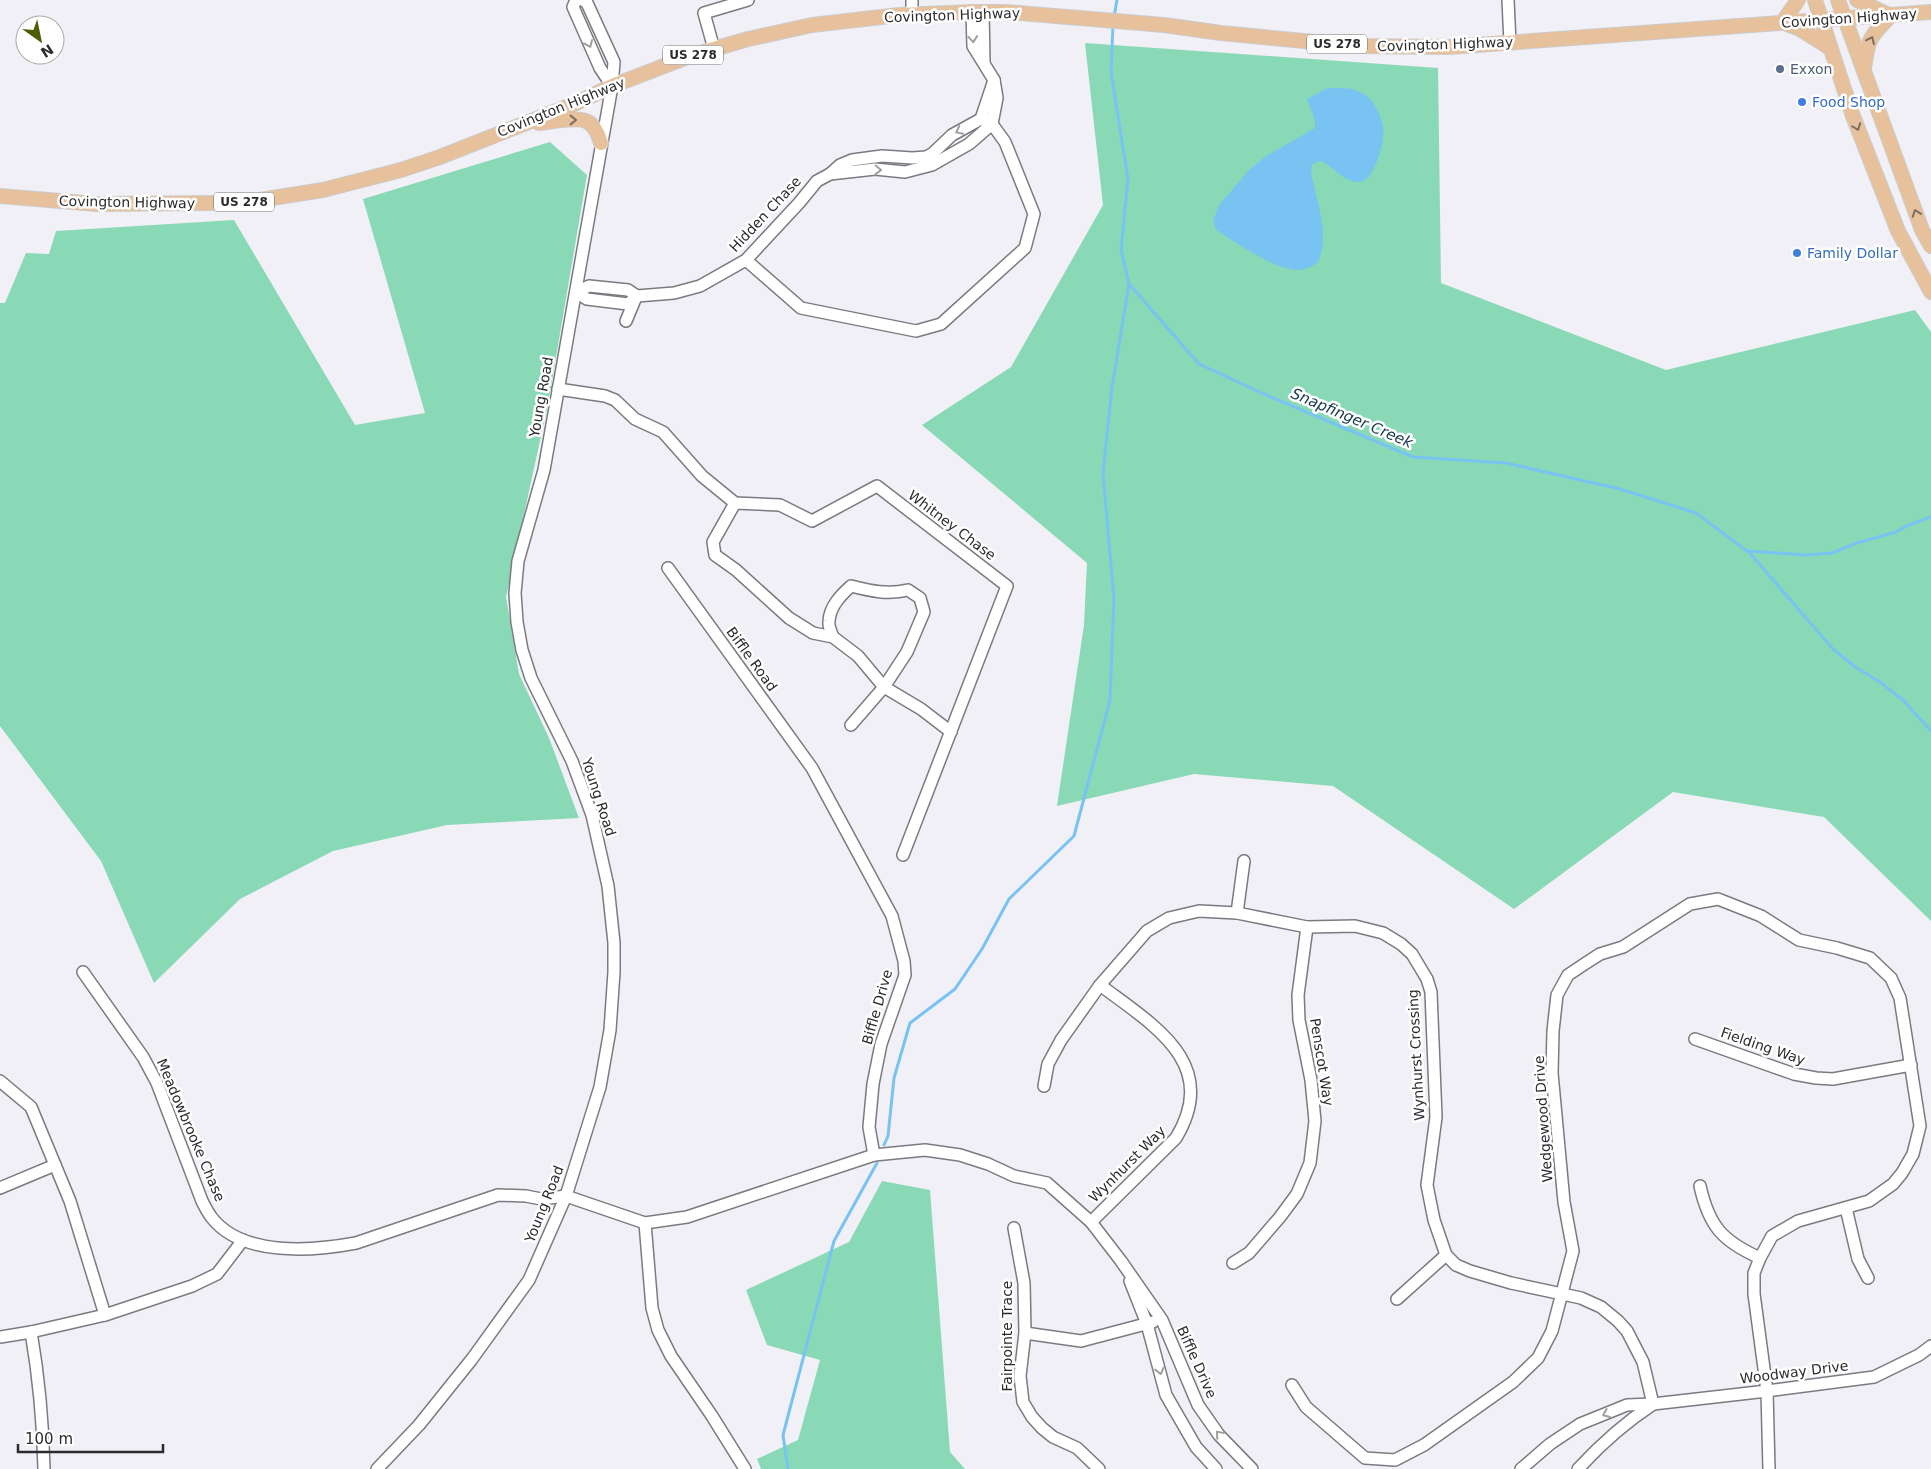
<svg xmlns="http://www.w3.org/2000/svg" width="1931" height="1469" font-family="'DejaVu Sans',sans-serif">
<style>
.green{fill:#89d9b6}
.water{fill:#78c3f1}
.lines{fill:none;stroke-linecap:round;stroke-linejoin:round}
.stream{stroke:#78c3f1;stroke-width:3}
.minor-casing{stroke:#7b7a81;stroke-width:14}
.major-casing{stroke:#cccccd;stroke-width:16}
.minor{stroke:#fff;stroke-width:11}
.major{stroke:#e6c19c;stroke-width:14}
.oneway{stroke:#a09fa0}
.oneway2{stroke:#7f6e5f}
.service-dot{fill:#5c6f8a;stroke:#fefefe;stroke-width:2}
.shop-dot{fill:#3f7fe0;stroke:#fefefe;stroke-width:2}
.labels{text-anchor:middle;stroke-width:5;stroke-linejoin:round;paint-order:stroke}
.shield{fill:#fefefe;stroke:#6a6a6c;stroke-width:1}
.shield-label{font-size:12px;font-weight:bold;fill:#2b2a2d}
.street-label{font-size:14px;fill:#2b2a2d;stroke:#fefefe}
.service-label{font-size:14px;fill:#4e5e75;stroke:#fefefe;text-anchor:start}
.shop-label{font-size:14px;fill:#366cbe;stroke:#fefefe;text-anchor:start}
.water-label{font-size:15px;font-style:italic;fill:#15374a;stroke:#fefefe}
</style>
<rect width="100%" height="100%" fill="#f1f0f7"/>
<!-- green -->
<g class="green">
<polygon points="1085,43 1438,68 1441,283 1666,370 1915,310 1931,332 1931,921 1824,817 1673,792 1514,909 1333,786 1194,774 1057,806 1084,625 1087,563 922,425 1011,367 1103,205"/>
<polygon points="550,142 587,175 548,404 506,597 519,674 549,738 579,818 447,825 333,851 240,899 154,983 101,861 0,726 0,303 5,303 26,253 49,254 56,231 234,220 355,425 425,413 363,199"/>
<polygon points="882,1181 930,1190 950,1452 965,1469 761,1469 757,1459 798,1440 820,1360 767,1345 746,1290 849,1242"/>
</g>
<!-- water -->
<path class="water" d="M 1328,88 C 1341,88 1354,87 1365,95 C 1376,102 1385,123 1383,136 C 1382,149 1373,184 1357,182 C 1341,180 1334,167 1321,161 L 1312,164 L 1311,173 C 1317,202 1330,234 1318,262 C 1314,265 1309,268 1304,269 C 1282,276 1236,242 1216,230 L 1213,220 L 1220,204 L 1249,170 L 1265,157 L 1315,128 C 1316,115 1310,111 1307,99 Z"/>
<g class="lines">
<!-- stream -->
<g class="stream">
<polyline points="1114,17 1117,0"/>
<polyline points="1113,25 1111,72 1128,179 1121,250 1129,284 1199,364 1264,394 1413,457 1506,463 1620,489 1696,513 1747,551 1807,555 1832,553 1857,543 1896,532 1909,525 1931,517"/>
<polyline points="1748,551 1833,649 1855,667 1880,682 1903,700 1931,731"/>
<polyline points="884,1145 888,1136 894,1078 910,1023 955,989 982,949 1009,899 1074,836 1110,700 1114,599 1103,473 1112,387 1129,284"/>
<polyline points="788,1469 783,1435 834,1241 877,1163"/>
</g>
<defs>
<g id="minor">
<polyline points="576,0 573,7 600,68 612,86"/>
<polyline points="912,0 912,15"/>
<polyline points="1508,0 1510,43"/>
<polyline points="983,12 984,62"/>
<polyline points="714,49 704,13 748,0"/>
<polyline points="830,174 875,169 905,172 932,165 969,144 992,124 997,98 994,80 973,46 972,12"/>
<polyline points="746,260 801,308 916,331 941,324 1025,248 1034,214 1005,142 992,124 981,119"/>
<polyline points="576,292 587,299 628,304 637,296 674,293 700,286 746,260 799,203 817,181 830,174 840,165 852,160 882,156 912,158 926,157 932,154 952,135 981,119 994,80"/>
<polyline points="576,292 589,286 628,290 637,296"/>
<polyline points="626,321 636,297"/>
<polyline points="558,389 605,396 615,400 635,419 663,432 702,476 735,503 780,505 812,521 877,486 1007,586 903,855"/>
<polyline points="735,503 713,542 715,555 736,570 789,618 813,633 833,637 858,656 884,687 921,709 951,732"/>
<polyline points="668,568 812,768 892,916 904,961 905,975 881,1044 873,1084 869,1127 874,1155"/>
<path d="M 833,637 C 831,632 828,626 829,621 C 830,606 841,595 851,586 C 871,591 888,595 908,590 L 920,598 L 924,612 L 907,652 L 884,687 L 851,725"/>
<polyline points="1237,913 1244,861"/>
<path d="M 83,972 L 143,1057 L 157,1083 L 202,1201 C 205,1207 208,1213 212,1218 C 243,1257 313,1251 356,1243 L 498,1195 L 526,1196 L 541,1199 L 566,1196 L 645,1223 L 687,1217 L 874,1155 L 925,1150 L 960,1155 L 988,1164 L 1014,1176 L 1047,1183 L 1091,1222 L 1121,1261 L 1162,1320 L 1198,1405 L 1219,1435 L 1252,1469"/>
<polyline points="1695,1039 1794,1074 1816,1078 1833,1079 1911,1065"/>
<polyline points="0,1081 31,1107 70,1201 105,1315"/>
<polyline points="1044,1086 1048,1064 1061,1040 1100,985 1147,931 1169,918 1199,911 1237,913 1307,927 1355,926 1383,933 1401,944 1412,954 1427,979 1431,992 1436,1117 1427,1185 1434,1220 1446,1255 1456,1265 1470,1271 1511,1283 1581,1298 1601,1307 1618,1321 1627,1331 1643,1362 1653,1404"/>
<path d="M 1700,1186 C 1709,1226 1722,1241 1760,1258"/>
<polyline points="0,1188 55,1165"/>
<polyline points="1846,1208 1858,1259 1868,1278"/>
<path d="M 1091,1222 L 1176,1138 C 1221,1063 1153,1025 1100,985"/>
<polyline points="645,1223 652,1308 658,1330 671,1356 712,1416 745,1469"/>
<polyline points="1014,1228 1024,1283 1025,1333 1020,1376 1023,1402 1032,1417 1042,1428 1053,1437 1077,1448 1099,1469"/>
<polyline points="1233,1263 1249,1253 1280,1217 1297,1194 1310,1163 1315,1121 1311,1080 1299,1020 1298,995 1307,927"/>
<polyline points="1130,1281 1147,1324 1166,1395 1196,1447 1216,1469"/>
<polyline points="1397,1299 1446,1255"/>
<path d="M 31,1332 C 39,1378 43,1423 44,1469"/>
<polyline points="1025,1333 1081,1341 1153,1322"/>
<polyline points="0,1337 31,1332 105,1315 192,1286 217,1274 243,1240"/>
<polyline points="1292,1385 1306,1407 1365,1458 1395,1460 1424,1445 1513,1382 1538,1358 1552,1331 1573,1251 1564,1202 1552,1073 1553,1031 1557,995 1568,975 1586,963 1600,954 1623,947 1690,904 1718,899 1761,916 1799,940 1837,948 1870,958 1891,978 1900,998 1920,1126 1913,1154 1902,1173 1893,1184 1869,1201 1798,1221 1772,1236 1760,1258 1754,1273 1754,1294 1767,1391 1769,1469"/>
<polyline points="377,1469 419,1425 472,1359 529,1280 566,1196 600,1087 610,1030 614,972 614,943 608,886 592,815 572,761 531,678 522,650 517,622 515,593 518,561 544,470 612,86 614,62 587,3 583,0"/>
<polyline points="1521,1469 1550,1444 1580,1424 1627,1405 1653,1404 1767,1391 1874,1377 1919,1355 1931,1346"/>
<path d="M 1578,1469 C 1601,1444 1623,1424 1652,1405"/>
</g>
<g id="major">
<polyline points="1815,0 1853,116 1898,231 1931,292"/>
<polyline points="1838,0 1922,230 1931,246"/>
<polyline points="1857,0 1889,15"/>
<polyline points="1782,23 1798,0"/>
<polyline points="1787,24 1800,29 1830,48"/>
<path d="M 1864,69 C 1868,39 1869,38 1890,16"/>
<path d="M 539,123 C 550,122 579,116 588,122 C 595,126 599,136 601,143"/>
<polyline points="0,196 96,204 213,203 247,202 323,190 401,170 440,157 572,105 612,86 690,56 748,39 812,25 899,15 972,12 1006,12 1164,25 1221,33 1356,46 1449,47 1931,12"/>
</g>
</defs>
<!-- minor casing -->
<use href="#minor" class="minor-casing"/>
<!-- major casing -->
<use href="#major" class="major-casing"/>
<!-- minor -->
<use href="#minor" class="minor"/>
<!-- major -->
<use href="#major" class="major"/>
</g>
<!-- one-way arrows -->
<defs><path id="oneway-chevron" d="M-2-3.5L2.5 0L-2 3.5" fill="none" stroke-width="1.6" stroke-linecap="round" stroke-linejoin="round" transform="scale(1.25)"/></defs>
<g class="oneway">
<use href="#oneway-chevron" transform="translate(973 39) rotate(85)"/>
<use href="#oneway-chevron" transform="translate(589 44) rotate(67)"/>
<use href="#oneway-chevron" transform="translate(959 131) rotate(154)"/>
<use href="#oneway-chevron" transform="translate(878 170) rotate(1)"/>
<use href="#oneway-chevron" transform="translate(1160 1371) rotate(76)"/>
<use href="#oneway-chevron" transform="translate(1606 1414) rotate(157)"/>
<use href="#oneway-chevron" transform="translate(1219 1434) rotate(-130)"/>
</g>
<g class="oneway2">
<use href="#oneway-chevron" transform="translate(1871 40) rotate(-65)"/>
<use href="#oneway-chevron" transform="translate(573 120)"/>
<use href="#oneway-chevron" transform="translate(1857 127) rotate(69)"/>
<use href="#oneway-chevron" transform="translate(1916 213) rotate(-110)"/>
</g>
<!-- markers -->
<circle class="service-dot" cx="1780" cy="69" r="5"/>
<g class="shop-dot">
<circle cx="1802" cy="102" r="5"/>
<circle cx="1797" cy="253" r="5"/>
</g>
<g class="labels">
<!-- shield labels -->
<g class="shield">
<rect x="1307" y="34.5" width="60" height="19" rx="4"/>
<rect x="663" y="45.5" width="60" height="19" rx="4"/>
<rect x="214" y="192.5" width="60" height="19" rx="4"/>
</g>
<g class="shield-label">
<text x="1337" y="48">US 278</text>
<text x="693" y="59">US 278</text>
<text x="244" y="206">US 278</text>
</g>
<!-- street labels -->
<g class="street-label">
<text transform="translate(952 15) rotate(-2)" y="5">Covington Highway</text>
<text transform="translate(1849 18) rotate(-4)" y="5">Covington Highway</text>
<text transform="translate(1445 44) rotate(-2)" y="5">Covington Highway</text>
<text transform="translate(561 107) rotate(-22)" y="5">Covington Highway</text>
<text transform="translate(127 202) rotate(1)" y="5">Covington Highway</text>
<text transform="translate(765 214) rotate(-47)" y="5">Hidden Chase</text>
<text transform="translate(541 397) rotate(-80)" y="5">Young Road</text>
<text transform="translate(952 525) rotate(37)" y="5">Whitney Chase</text>
<text transform="translate(752 659) rotate(54)" y="5">Biffle Road</text>
<text transform="translate(599 797) rotate(72)" y="5">Young Road</text>
<text transform="translate(877 1007) rotate(-74)" y="5">Biffle Drive</text>
<text transform="translate(1763 1046) rotate(19)" y="5">Fielding Way</text>
<text transform="translate(1416 1055) rotate(-93)" y="5">Wynhurst Crossing</text>
<text transform="translate(1322 1062) rotate(81)" y="5">Penscot Way</text>
<text transform="translate(1543 1119) rotate(-94)" y="5">Wedgewood Drive</text>
<text transform="translate(191 1130) rotate(67)" y="5">Meadowbrooke Chase</text>
<text transform="translate(1127 1164) rotate(-45)" y="5">Wynhurst Way</text>
<text transform="translate(544 1204) rotate(-68)" y="5">Young Road</text>
<text transform="translate(1007 1336) rotate(-90)" y="5">Fairpointe Trace</text>
<text transform="translate(1197 1362) rotate(66)" y="5">Biffle Drive</text>
<text transform="translate(1794 1372) rotate(-7)" y="5">Woodway Drive</text>
</g>
<!-- service labels -->
<g class="service-label">
<text x="1790" y="74">Exxon</text>
</g>
<!-- shop labels -->
<g class="shop-label">
<text x="1812" y="107">Food Shop</text>
<text x="1807" y="258">Family Dollar</text>
</g>
<!-- water labels -->
<g class="water-label">
<text transform="translate(1352 418) rotate(23)" y="5">Snapfinger Creek</text>
</g>
</g>
<!-- north arrow -->
<g transform="translate(40 40) rotate(147)"><circle r="24" fill="#fefefe" stroke="#aaa9aa"/>
<path d="M0-4L9 19L0 12L-9 19Z" fill="#4c5e01"/>
<text y="-8" font-size="14" font-weight="bold" text-anchor="middle" fill="#2b2a2d">N</text>
</g>
<!-- scale -->
<path d="M18 1444v8h145v-8" fill="none" stroke="#2b2a2d" stroke-width="2.5"/>
<text x="25" y="1444" font-size="15" fill="#2b2a2d" stroke="#fefefe" stroke-width="4" paint-order="stroke">100 m</text>
</svg>
